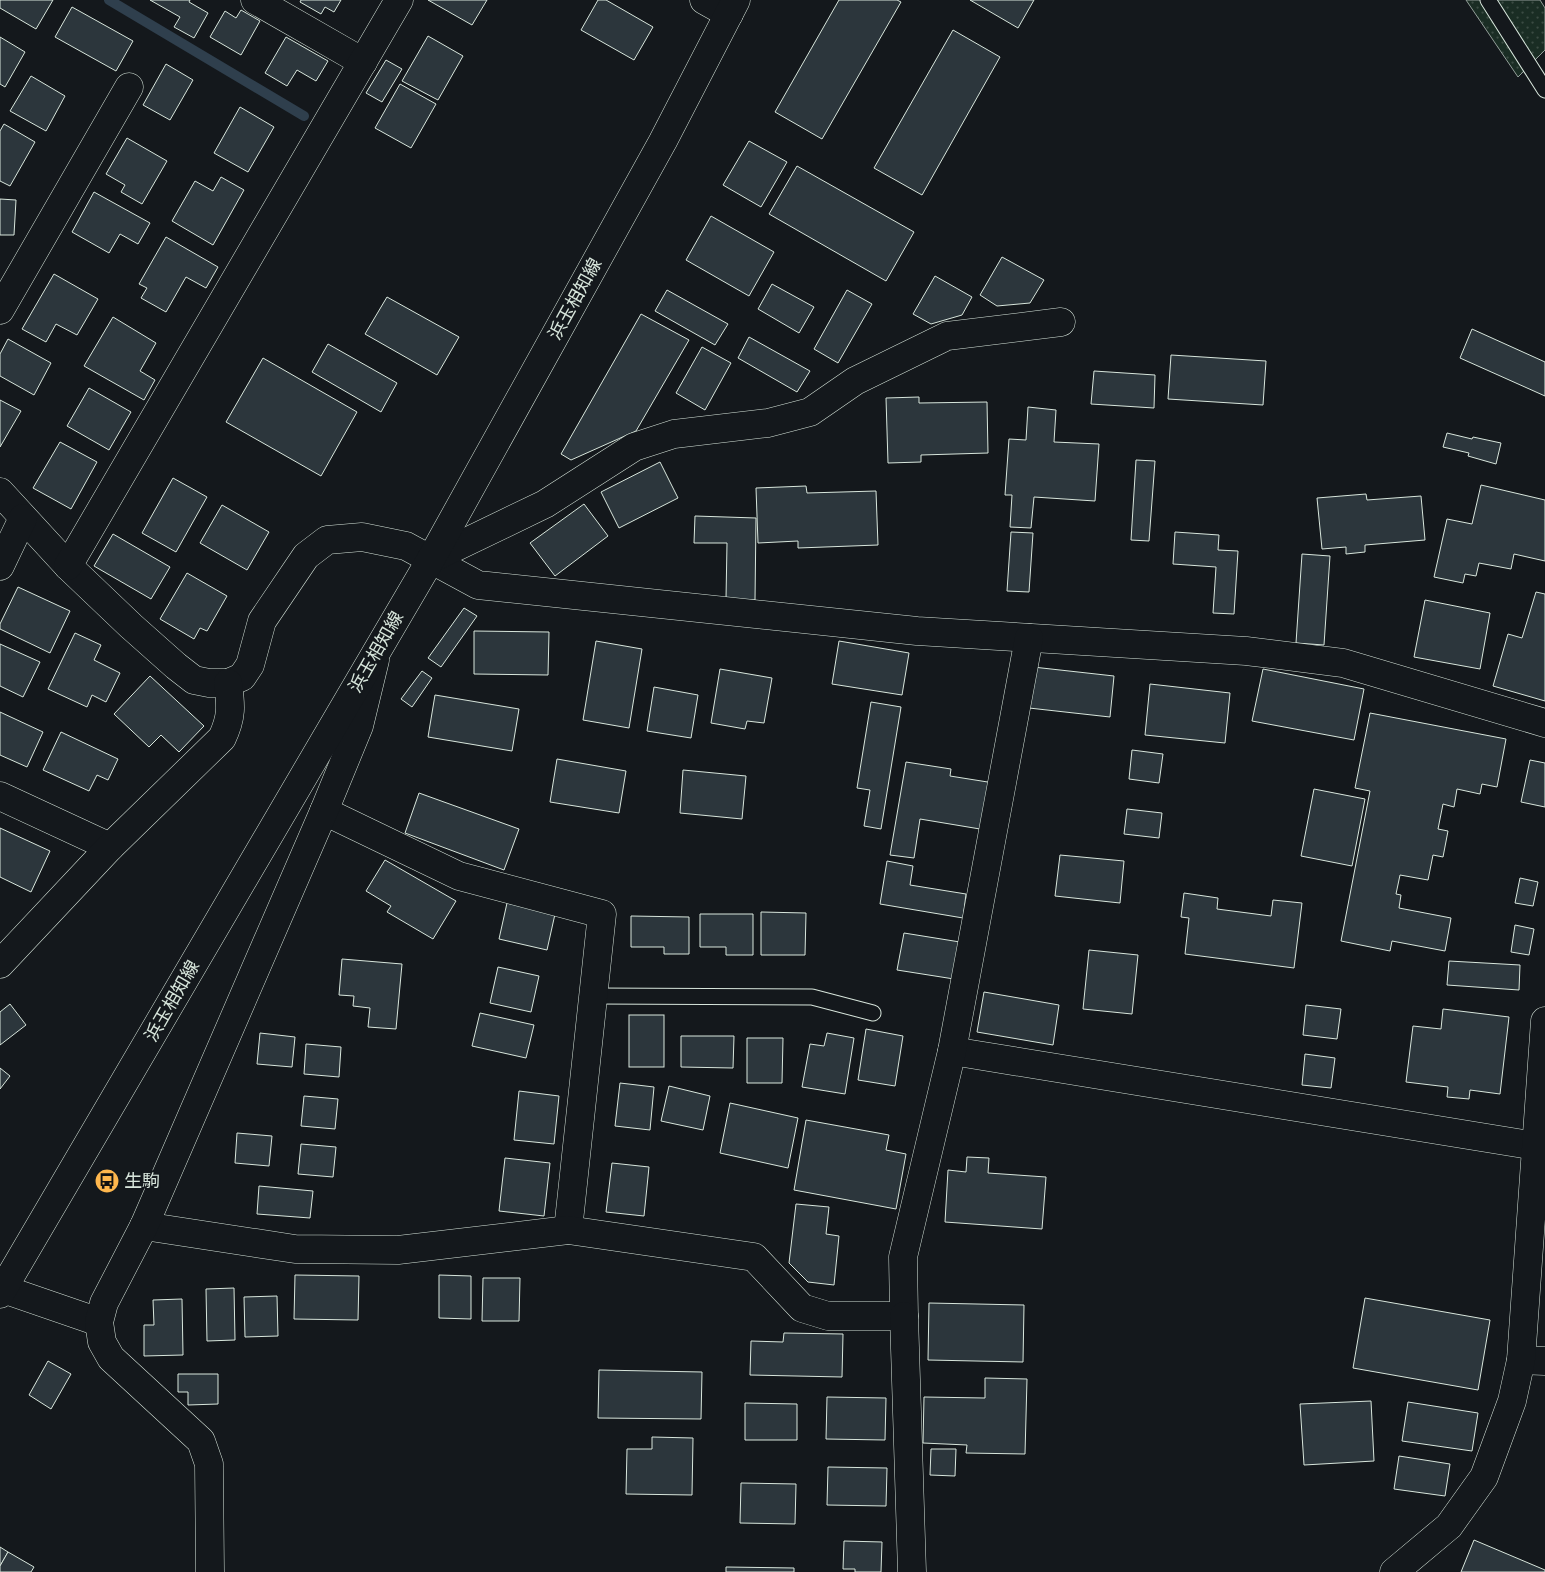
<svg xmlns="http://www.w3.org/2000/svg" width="1545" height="1572" font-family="Mulish,'Noto Sans JP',sans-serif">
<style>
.grass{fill:url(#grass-dots);stroke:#939e99}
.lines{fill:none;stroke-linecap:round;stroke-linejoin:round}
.stream{stroke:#2f3f4d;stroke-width:10}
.building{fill:#2c363c;stroke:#d8e6dc}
.lane-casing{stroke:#d8e6dc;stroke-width:17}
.street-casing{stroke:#d8e6dc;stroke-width:29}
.primary-casing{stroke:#d8e6dc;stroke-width:29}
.lane{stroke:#14181c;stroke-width:15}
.street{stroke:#14181c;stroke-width:28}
.primary{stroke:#14181c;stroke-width:28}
.labels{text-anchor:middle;stroke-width:4;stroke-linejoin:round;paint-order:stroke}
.street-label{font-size:18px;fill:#d8e6dc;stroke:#14181c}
.poi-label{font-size:18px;fill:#d8e6dc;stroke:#14181c;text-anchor:start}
</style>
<defs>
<pattern id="grass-dots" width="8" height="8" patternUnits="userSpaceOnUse" patternTransform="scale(1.25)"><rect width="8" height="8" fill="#1a2d24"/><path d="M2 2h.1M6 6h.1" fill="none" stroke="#3b4b43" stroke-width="1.8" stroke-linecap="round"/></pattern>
</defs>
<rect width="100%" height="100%" fill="#14181c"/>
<!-- grass -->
<polygon class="grass" points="1466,0 1540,0 1545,8 1545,50 1518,77"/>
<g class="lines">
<!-- stream -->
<polyline class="stream" points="109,0 304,116"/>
</g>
<!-- building -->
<g class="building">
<polygon points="0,0 53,0 36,29 0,8"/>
<polygon points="150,0 190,0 189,2 208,13 194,38 174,27 180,17"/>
<polygon points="301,0 341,0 334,12 325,7 321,14 300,2"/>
<polygon points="428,0 487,0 472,25"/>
<polygon points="598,0 606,0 653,27 634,60 581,30"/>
<polygon points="839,0 897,0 901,2 822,139 775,112"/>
<polygon points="970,0 1034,0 1018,28"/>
<polygon points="72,7 133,41 116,71 55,37"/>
<polygon points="241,10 260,21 241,55 210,37 225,11 236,18"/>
<polygon points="953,30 1000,57 922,195 874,168"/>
<polygon points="428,36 463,56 438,100 402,81"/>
<polygon points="0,37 25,52 5,87 0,84"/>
<polygon points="286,37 328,61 316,81 297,70 287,86 265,73"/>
<polygon points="386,60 402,69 382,102 366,93"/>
<polygon points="166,64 193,80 170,120 143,105"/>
<polygon points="31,76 65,96 46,131 10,111"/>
<polygon points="400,84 436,104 411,148 375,128"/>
<polygon points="240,107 274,127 248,172 214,153"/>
<polygon points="4,124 35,142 10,186 0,181 0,131"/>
<polygon points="127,138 167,161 142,204 121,192 125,185 106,174"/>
<polygon points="749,141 787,162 761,207 723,185"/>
<polygon points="797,166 914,232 886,281 769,214"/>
<polygon points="221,177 244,190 213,245 172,221 195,181 213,191"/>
<polygon points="94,192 150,223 138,244 120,234 109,253 72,232"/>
<polygon points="0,199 16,200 14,235 0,235"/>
<polygon points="711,216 774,252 749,296 686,260"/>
<polygon points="166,237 218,267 206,288 186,277 166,312 141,298 147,288 139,284"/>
<polygon points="1002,257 1044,280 1030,303 997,306 980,295"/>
<polygon points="54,274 98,299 77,335 56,324 46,342 22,329"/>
<polygon points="935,276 972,297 962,315 931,324 913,314"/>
<polygon points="772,284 814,307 799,333 758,309"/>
<polygon points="667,290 728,324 715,345 655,311"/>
<polygon points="847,290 872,304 838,363 814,349"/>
<polygon points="387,297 459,337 437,375 365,334"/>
<polygon points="641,314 689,340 636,431 571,460 561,454"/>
<polygon points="113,317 156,343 140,371 155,380 144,400 84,366"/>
<polygon points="1472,329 1545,362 1545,396 1460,358"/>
<polygon points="749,337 810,371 797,392 738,358"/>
<polygon points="8,339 51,363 34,395 0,376 0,354"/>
<polygon points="328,344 397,383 381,412 312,372"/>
<polygon points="702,347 731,363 705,410 676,393"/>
<polygon points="1171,355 1266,361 1263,405 1168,399"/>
<polygon points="263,358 357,412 321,476 226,422"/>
<polygon points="1094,371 1155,375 1154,408 1091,404"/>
<polygon points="89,388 131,412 109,450 67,426"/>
<polygon points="919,397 919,403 987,402 988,453 921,455 921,462 888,463 886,398"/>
<polygon points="0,400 21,411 0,447"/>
<polygon points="1028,407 1056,410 1054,442 1099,444 1095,501 1034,497 1031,528 1010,527 1012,495 1005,495 1009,439 1026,440"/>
<polygon points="1447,433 1472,439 1473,437 1501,443 1496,464 1468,456 1469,453 1443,447"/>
<polygon points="60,442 97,462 71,509 33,488"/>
<polygon points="1136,460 1155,461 1149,541 1131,540"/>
<polygon points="660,462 678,498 619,528 601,492"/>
<polygon points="173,478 207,497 176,552 142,533"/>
<polygon points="1481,485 1545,500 1545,561 1514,554 1511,569 1479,563 1476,576 1465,574 1463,583 1434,577 1447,519 1472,524"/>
<polygon points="806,486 807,493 876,491 878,545 798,548 798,541 758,543 756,488"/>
<polygon points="1366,494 1367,500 1421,496 1425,540 1365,545 1365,552 1346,554 1346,547 1322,549 1317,498"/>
<polygon points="584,504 608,536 555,576 530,543"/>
<polygon points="222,505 269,532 247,570 200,543"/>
<polygon points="695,516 756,518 755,600 726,599 727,543 694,543"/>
<polygon points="1011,532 1033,533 1029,592 1007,591"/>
<polygon points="1175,532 1219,535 1218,550 1238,551 1234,614 1213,613 1216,567 1173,564"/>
<polygon points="113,534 170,567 151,599 94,566"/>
<polygon points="1302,554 1330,556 1324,645 1296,643"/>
<polygon points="187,573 227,596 207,631 200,628 194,639 160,619"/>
<polygon points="18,587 70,611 50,653 0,629 0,624"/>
<polygon points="1536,592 1545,594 1545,701 1493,686 1508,634 1522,638"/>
<polygon points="1425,600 1490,613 1480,669 1414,657"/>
<polygon points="464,608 477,616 441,667 428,658"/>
<polygon points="474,631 549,632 548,675 474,674"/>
<polygon points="75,633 101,645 94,660 120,673 106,702 92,695 87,707 48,689"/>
<polygon points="596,641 642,649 629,728 583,720"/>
<polygon points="839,641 909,653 902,695 832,684"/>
<polygon points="0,644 40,662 23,697 0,686"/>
<polygon points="1033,667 1114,676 1110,717 1029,708"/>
<polygon points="720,669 772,678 764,723 747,721 745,729 711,723"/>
<polygon points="1263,669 1364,689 1354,740 1252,721"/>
<polygon points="422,671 432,678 412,707 401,699"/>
<polygon points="150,676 204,726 179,752 161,735 149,747 114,714"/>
<polygon points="1150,684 1230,693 1225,743 1145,735"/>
<polygon points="654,687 698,695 691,738 647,731"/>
<polygon points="435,695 519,709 512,751 428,737"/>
<polygon points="871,702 901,707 881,829 864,826 870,790 857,788"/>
<polygon points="0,712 43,732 27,767 0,755"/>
<polygon points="1370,713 1506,739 1497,787 1482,784 1480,794 1457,789 1454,807 1443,804 1438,829 1448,831 1443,857 1433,855 1428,880 1400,875 1396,894 1401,895 1399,908 1451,918 1445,951 1392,941 1390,951 1341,941 1370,791 1355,788"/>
<polygon points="61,732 118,759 108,780 97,775 89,791 43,770"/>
<polygon points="1132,750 1163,754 1159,783 1129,779"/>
<polygon points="557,759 626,771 619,813 550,802"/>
<polygon points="1530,760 1545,763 1545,807 1521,802"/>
<polygon points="906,762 951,769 950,776 994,783 986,830 920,819 914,858 890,855"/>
<polygon points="683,770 746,776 742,819 680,813"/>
<polygon points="1314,789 1365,799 1352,866 1301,856"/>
<polygon points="419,793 519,829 504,870 405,833"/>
<polygon points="1127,809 1162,813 1159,838 1124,834"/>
<polygon points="0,828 50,851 31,892 0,877"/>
<polygon points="1060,855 1124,861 1120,903 1055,896"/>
<polygon points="385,860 456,901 433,939 387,912 391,906 366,891"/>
<polygon points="887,861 913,866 910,885 966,894 963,918 880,904"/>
<polygon points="1520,878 1538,882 1533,906 1515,903"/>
<polygon points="1184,893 1218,898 1217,909 1271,916 1273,900 1302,903 1294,968 1185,954 1189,918 1181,917"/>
<polygon points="507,903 555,914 547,950 499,939"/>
<polygon points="761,912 806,913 805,955 761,955"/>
<polygon points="700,914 753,914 753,955 726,955 726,947 700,947"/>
<polygon points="631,916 689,917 689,954 664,954 664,947 631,947"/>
<polygon points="1515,925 1534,929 1529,955 1511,952"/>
<polygon points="904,933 960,942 954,979 897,970"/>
<polygon points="1089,950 1138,955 1132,1014 1083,1009"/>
<polygon points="342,959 402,964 396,1029 368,1027 370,1008 353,1006 354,996 339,995"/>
<polygon points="1449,961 1520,965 1519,990 1447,985"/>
<polygon points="498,967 539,976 531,1012 490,1003"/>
<polygon points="984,992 1059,1005 1053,1045 977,1032"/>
<polygon points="10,1004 26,1025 0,1045 0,1012"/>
<polygon points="1306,1005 1341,1009 1337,1039 1303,1035"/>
<polygon points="1443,1009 1509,1017 1500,1094 1470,1090 1469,1099 1447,1097 1448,1087 1406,1082 1413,1026 1441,1029"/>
<polygon points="480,1013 534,1025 526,1058 472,1046"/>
<rect x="629" y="1015" width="35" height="52"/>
<polygon points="866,1029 903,1036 895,1086 858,1080"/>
<polygon points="260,1033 295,1037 292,1067 257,1064"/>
<polygon points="827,1033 854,1038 845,1094 802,1087 810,1044 824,1046"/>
<polygon points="681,1036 734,1036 733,1068 681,1067"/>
<polygon points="747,1038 783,1038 782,1083 747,1083"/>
<polygon points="306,1044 341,1047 339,1077 304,1074"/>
<polygon points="1305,1054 1335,1058 1331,1088 1302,1085"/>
<polygon points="0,1068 10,1076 0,1089"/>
<polygon points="620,1083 654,1087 650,1130 615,1126"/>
<polygon points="669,1086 710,1096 703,1130 661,1121"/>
<polygon points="519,1091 559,1096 554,1144 514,1140"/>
<polygon points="304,1096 338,1099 335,1129 301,1126"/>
<polygon points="730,1103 798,1118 788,1168 720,1153"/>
<polygon points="806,1120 889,1135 886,1150 906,1154 896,1209 794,1190"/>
<polygon points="237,1133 272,1136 269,1166 235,1163"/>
<polygon points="301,1144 336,1147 333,1177 298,1174"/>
<polygon points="967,1157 989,1158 988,1173 1046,1177 1042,1229 945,1222 948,1170 966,1172"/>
<polygon points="505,1158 550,1163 544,1216 499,1211"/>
<polygon points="612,1163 649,1167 644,1216 606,1212"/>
<polygon points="259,1186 313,1191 310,1218 257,1214"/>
<polygon points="796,1204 829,1207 826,1234 839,1236 834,1285 808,1282 789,1263"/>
<polygon points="295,1275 359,1276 358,1320 294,1319"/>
<polygon points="439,1275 471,1276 471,1319 439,1318"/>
<polygon points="483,1278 520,1278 519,1321 482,1321"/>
<polygon points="234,1288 235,1340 207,1341 206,1289"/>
<polygon points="277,1296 278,1336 245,1337 244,1297"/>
<polygon points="1365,1298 1490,1320 1478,1390 1353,1368"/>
<polygon points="182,1299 183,1355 144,1356 144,1325 154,1325 153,1300"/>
<polygon points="929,1303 1024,1305 1023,1362 928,1360"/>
<polygon points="784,1333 843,1334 842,1377 750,1375 751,1341 783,1342"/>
<polygon points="48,1361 71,1374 51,1409 29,1395"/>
<polygon points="599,1370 702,1372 701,1419 598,1418"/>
<polygon points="178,1374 218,1374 218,1404 188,1405 188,1392 178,1392"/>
<polygon points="985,1378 1027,1379 1025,1454 966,1453 967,1445 923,1443 924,1397 985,1398"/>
<polygon points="827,1397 886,1398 885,1440 826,1439"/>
<polygon points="1371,1401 1374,1461 1304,1465 1300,1404"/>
<polygon points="1408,1402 1478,1413 1472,1451 1402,1441"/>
<polygon points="745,1403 797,1404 797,1440 745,1440"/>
<polygon points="652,1437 693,1438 692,1495 626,1494 627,1449 652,1449"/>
<polygon points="931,1449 956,1449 955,1476 930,1475"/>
<polygon points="1399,1456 1450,1464 1445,1496 1394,1489"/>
<polygon points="828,1467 887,1468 886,1506 827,1505"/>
<polygon points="741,1483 796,1484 795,1524 740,1523"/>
<polygon points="1474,1540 1545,1570 1545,1572 1461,1572"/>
<polygon points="844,1541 882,1542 881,1572 855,1572 855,1569 843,1569"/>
<polygon points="0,1547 8,1552 0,1566"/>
<polygon points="8,1552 34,1567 31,1572 0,1572 0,1566"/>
<polygon points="726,1567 794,1568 794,1572 726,1572"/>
</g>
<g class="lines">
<defs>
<g id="lane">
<polyline points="1488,0 1545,90"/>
<polyline points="593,996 812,997 873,1013"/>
</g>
<g id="street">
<polyline points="255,0 363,62"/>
<polyline points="704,0 729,14"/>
<polyline points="0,310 129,87"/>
<polyline points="0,492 68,566 131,626 176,666 194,680 209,683 228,683 242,677 250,665 262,621 306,556 327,540 362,537 406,546 478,585 917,631 1246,651 1343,663 1545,723"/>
<polyline points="431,559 545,504 634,447 674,434 768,423 810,412 855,381 947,336 1061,322"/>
<polyline points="0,566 23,518"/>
<polyline points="68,566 399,0"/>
<polyline points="0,796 110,847"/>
<polyline points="324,811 459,876 602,914 568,1230"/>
<path d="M 0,964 L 110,847 L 222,738 C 232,717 231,706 228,683"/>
<polyline points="952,1051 1536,1146"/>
<polyline points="144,1226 295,1249 398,1250 568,1230 754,1257 802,1308 828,1316 904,1316 903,1257 952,1051 1029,638"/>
<polyline points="3,1289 99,1322"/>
<polyline points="904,1316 912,1572"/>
<polyline points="1521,1360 1545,1361"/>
<polyline points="210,1572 209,1464 201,1441 111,1358 102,1342 99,1322 104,1303 144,1226 324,811 359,726 375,660"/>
<polyline points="1394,1572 1449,1526 1484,1477 1512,1401 1521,1360 1545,1021"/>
</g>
<polyline id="primary" points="0,1294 431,559 663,141 736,0"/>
</defs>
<!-- lane casing -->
<use href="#lane" class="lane-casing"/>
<!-- street casing -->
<use href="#street" class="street-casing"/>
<!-- primary casing -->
<use href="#primary" class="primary-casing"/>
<!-- lane -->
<use href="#lane" class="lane"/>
<!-- street -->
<use href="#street" class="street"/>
<!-- primary -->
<use href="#primary" class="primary"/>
</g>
<!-- icons -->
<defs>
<symbol id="bus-disc" viewBox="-11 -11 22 22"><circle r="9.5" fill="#ffb74d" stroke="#14181c"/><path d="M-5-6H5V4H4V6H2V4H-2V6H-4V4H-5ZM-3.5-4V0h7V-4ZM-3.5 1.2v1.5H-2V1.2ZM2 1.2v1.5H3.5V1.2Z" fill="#111"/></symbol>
</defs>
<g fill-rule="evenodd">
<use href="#bus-disc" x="93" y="1167" width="28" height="28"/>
</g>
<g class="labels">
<!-- street labels -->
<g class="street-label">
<text transform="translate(575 299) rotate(-61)" y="6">浜玉相知線</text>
<text transform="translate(376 652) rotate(-60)" y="6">浜玉相知線</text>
<text transform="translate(172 1001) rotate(-60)" y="6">浜玉相知線</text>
</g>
<!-- poi labels -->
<g class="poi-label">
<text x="124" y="1187">生駒</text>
</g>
</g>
</svg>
